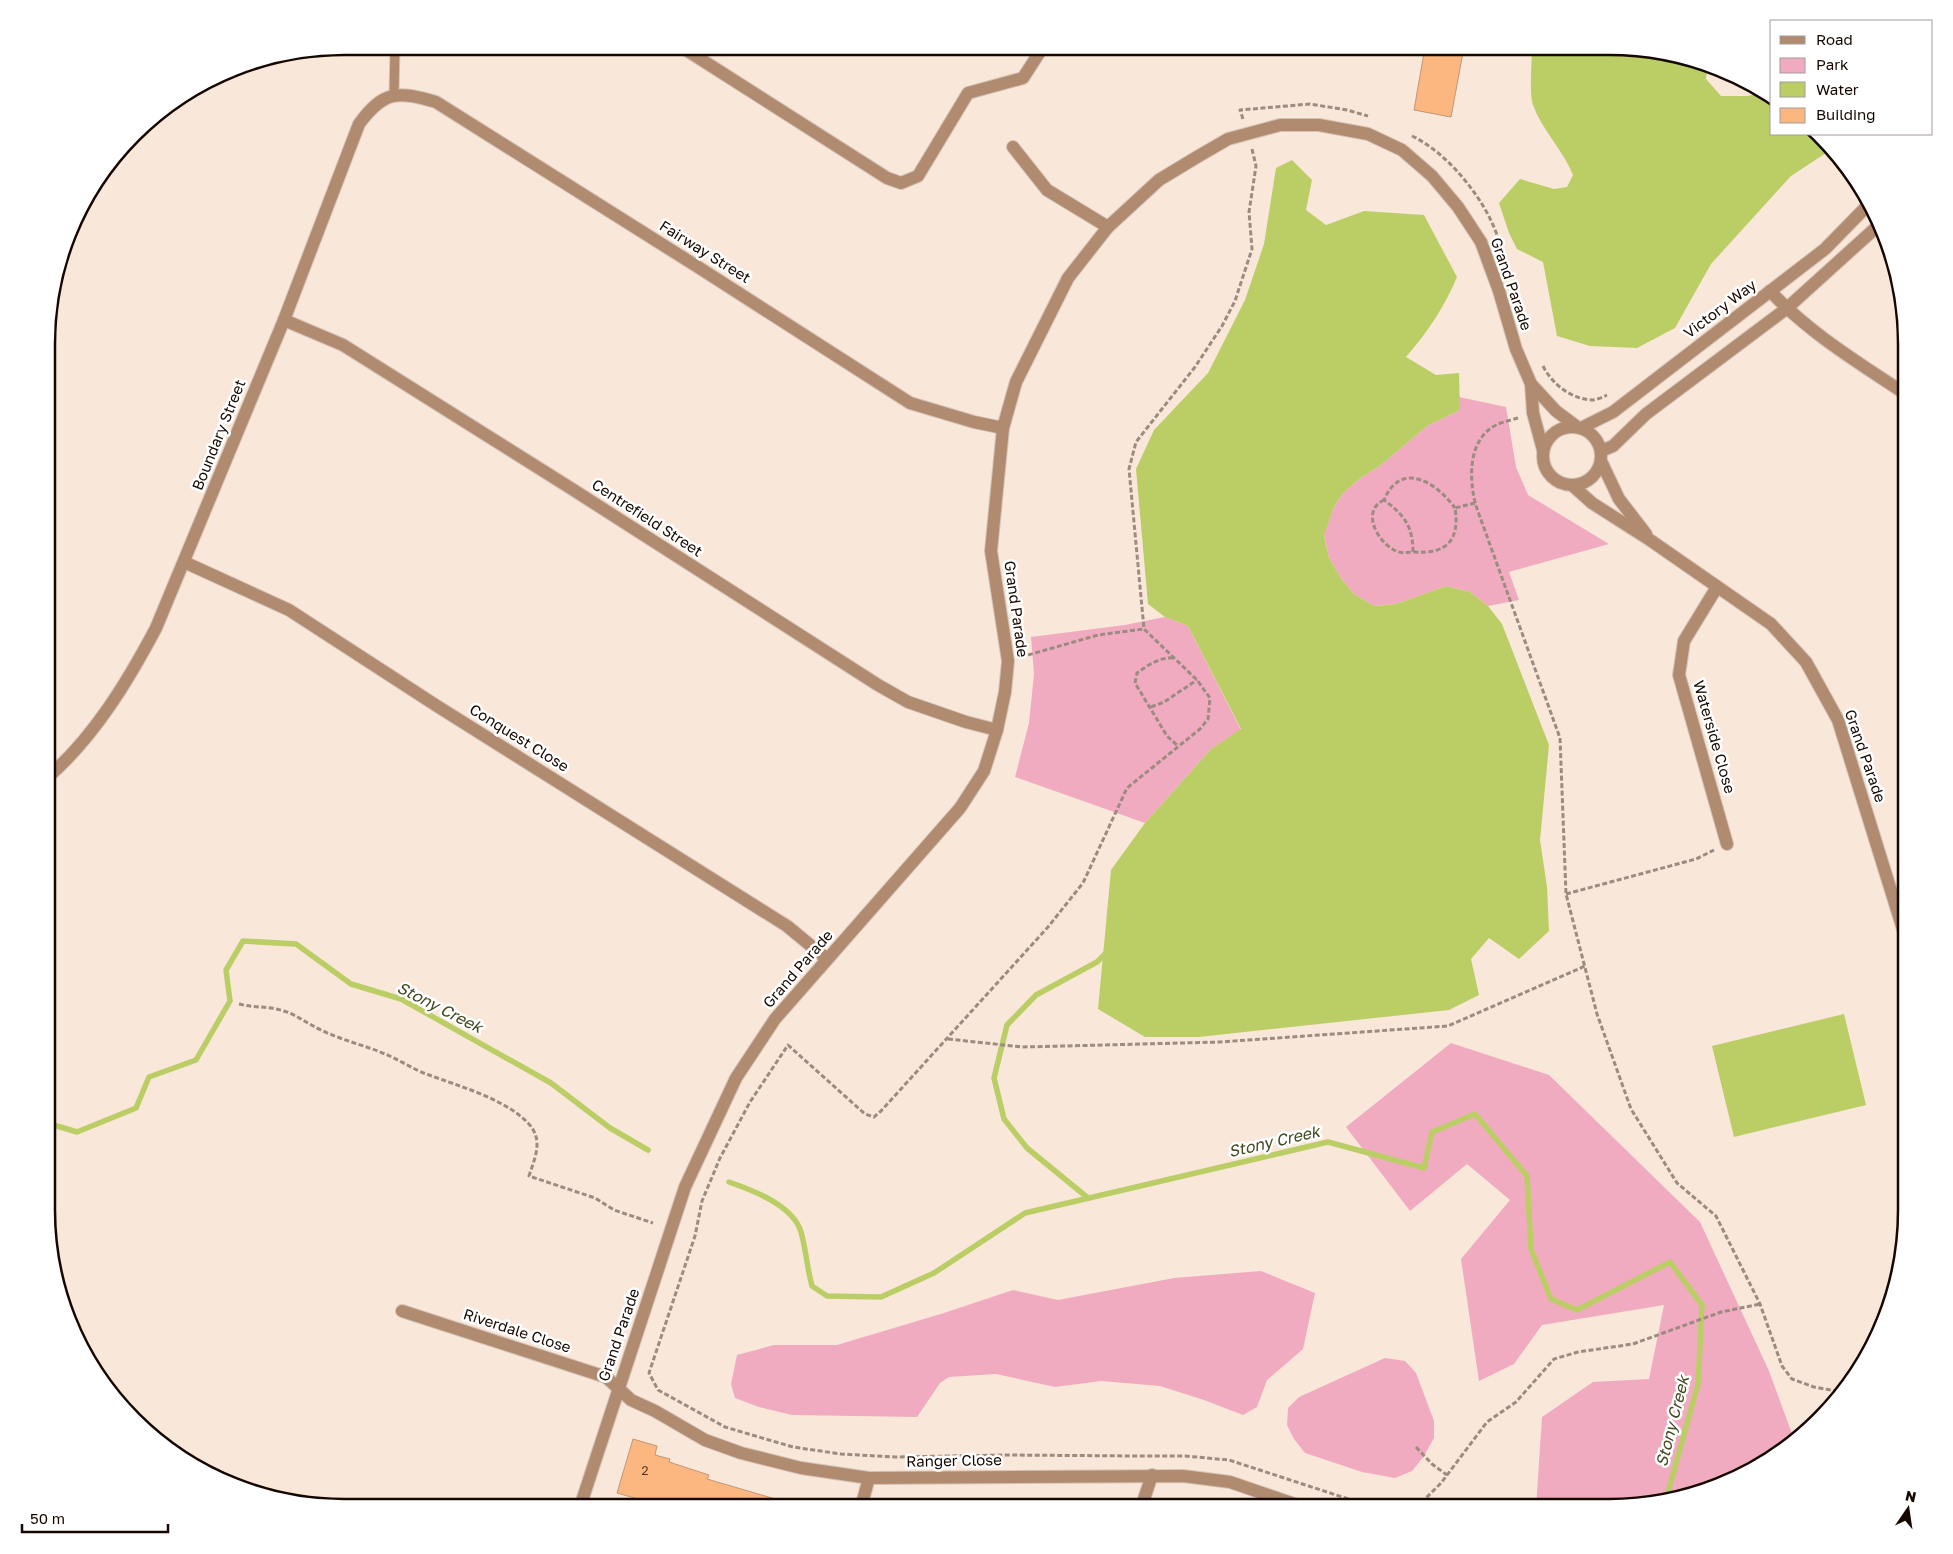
<svg xmlns="http://www.w3.org/2000/svg" width="1953" height="1554" font-family="'Golos Text',sans-serif">
<style>
.green{fill:#f1abc1}
.water{fill:#bbce65}
.lines{fill:none;stroke-linecap:round;stroke-linejoin:round}
.stream{stroke:#bbce65;stroke-width:5.5}
.building{fill:#fcb680;stroke:#c09777}
.service-casing{stroke:#d5c3b7;stroke-width:11}
.minor-casing{stroke:#d5c3b7;stroke-width:14}
.tertiary-casing{stroke:#d5c3b7;stroke-width:14}
.path{stroke:#9c8b81;stroke-width:3;stroke-dasharray:5 2.5;stroke-linecap:butt}
.service{stroke:#b08b6f;stroke-width:9}
.minor{stroke:#b08b6f;stroke-width:12}
.tertiary{stroke:#b08b6f;stroke-width:12}
.labels{text-anchor:middle;stroke-width:5;stroke-linejoin:round;paint-order:stroke}
.number-label{font-size:12px;fill:#503421}
.street-label{font-size:15px;fill:#160801;stroke:#fff}
.water-label{font-size:16px;font-style:italic;fill:#41491e;stroke:#fff}
.rim{fill:none;stroke:#160801;stroke-width:2.5}
</style>
<rect width="100%" height="100%" fill="#f9e7da"/>
<!-- green -->
<g class="green">
<polygon points="1459,397 1506,407 1516,467 1528,495 1609,544 1509,572 1519,600 1488,606 1470,592 1446,586 1396,604 1374,606 1354,594 1341,578 1329,558 1324,534 1334,507 1343,493 1362,477 1381,465 1427,426 1460,410"/>
<polygon points="1165,617 1188,626 1241,730 1211,749 1145,823 1015,777 1029,723 1034,674 1031,637 1125,625"/>
<polygon points="1451,1043 1549,1075 1700,1222 1769,1371 1795,1442 1790,1446 1723,1485 1609,1508 1536,1508 1542,1417 1593,1382 1649,1379 1664,1305 1542,1325 1514,1364 1479,1381 1461,1259 1510,1200 1467,1164 1410,1211 1346,1127"/>
<polygon points="1261,1271 1315,1293 1303,1349 1267,1380 1257,1407 1243,1415 1204,1400 1160,1386 1101,1381 1055,1387 996,1374 949,1377 940,1383 917,1417 792,1415 759,1407 735,1398 731,1384 737,1355 774,1345 837,1345 944,1313 1013,1290 1058,1300 1174,1278"/>
<polygon points="1385,1358 1405,1361 1416,1373 1434,1421 1434,1438 1424,1456 1412,1471 1395,1478 1362,1472 1305,1453 1294,1439 1287,1425 1288,1408 1299,1397"/>
</g>
<!-- water -->
<g class="water">
<path d="M 1532,47 L 1628,47 L 1708,65 L 1706,79 L 1721,96 L 1747,96 L 1762,93 L 1772,99 L 1772,134 L 1816,134 L 1829,151 L 1791,176 L 1711,264 L 1675,328 L 1637,348 L 1590,346 L 1557,336 L 1543,262 L 1517,249 L 1509,233 L 1499,203 L 1520,179 L 1554,189 L 1567,187 L 1573,175 C 1563,150 1542,130 1533,105 C 1529,94 1532,60 1532,47 Z"/>
<path d="M 1292,160 L 1312,180 L 1306,210 L 1326,225 L 1364,211 L 1424,215 L 1457,277 C 1445,306 1427,333 1406,357 L 1436,375 L 1459,373 L 1460,410 L 1427,426 L 1381,465 L 1362,477 L 1343,493 L 1334,507 L 1324,535 L 1329,558 L 1341,578 L 1354,594 L 1374,606 L 1396,604 L 1446,586 L 1470,592 L 1488,606 L 1502,624 L 1549,745 L 1540,840 L 1547,887 L 1549,931 L 1519,959 L 1489,938 L 1471,959 L 1479,995 L 1449,1010 L 1199,1037 L 1145,1037 L 1098,1009 L 1111,870 L 1145,823 L 1211,749 L 1241,729 L 1188,626 L 1165,617 L 1148,604 L 1136,469 L 1154,430 L 1208,373 L 1245,300 L 1264,244 L 1276,168 Z"/>
<polygon points="1844,1014 1866,1105 1734,1137 1712,1046"/>
</g>
<g class="lines">
<!-- stream -->
<g class="stream">
<polyline points="47,1123 77,1132 136,1108 149,1077 196,1060 230,1001 226,970 243,941 296,944 351,984 401,999 551,1083 610,1128 648,1150"/>
<path d="M 729,1182 C 752,1190 793,1205 801,1232 C 806,1249 807,1268 812,1286 L 827,1296 L 881,1297 L 934,1273 L 1025,1213 L 1328,1142 L 1424,1168 L 1432,1132 L 1475,1114 L 1527,1176 L 1531,1249 L 1551,1299 L 1577,1310 L 1670,1262 L 1702,1305 L 1698,1384 L 1667,1496"/>
<polyline points="1088,1198 1027,1148 1004,1119 994,1078 1007,1025 1036,995 1097,962 1109,950"/>
</g>
</g>
<!-- building -->
<g class="building">
<polygon points="1425,47 1464,47 1451,117 1414,110"/>
<polygon points="633,1439 657,1446 655,1455 670,1459 669,1462 709,1475 707,1479 789,1503 788,1507 666,1507 617,1493"/>
</g>
<g class="lines">
<defs>
<polyline id="service" points="394,94 395,46"/>
<g id="minor">
<polyline points="680,46 887,178 901,183 918,176 968,93 1023,78 1043,47"/>
<polyline points="1013,147 1047,190 1108,227"/>
<path d="M 1770,291 C 1809,333 1859,363 1907,395"/>
<polyline points="284,320 343,345 572,489 878,685 908,702 966,722 997,730"/>
<polyline points="1531,384 1556,411 1576,426"/>
<polyline points="1601,461 1619,499 1646,534"/>
<polyline points="1572,485 1592,503 1650,540 1771,624 1806,662 1838,720 1906,939"/>
<polyline points="184,562 289,610 437,706 787,926 827,959"/>
<polyline points="1717,587 1684,641 1679,675 1727,844"/>
<path d="M 48,777 C 94,737 128,681 156,628 L 284,320 L 359,124 C 384,90 398,91 436,102 L 698,267 L 910,403 L 974,422 L 1003,428"/>
<polyline points="402,1311 606,1377 631,1400 655,1411 705,1440 741,1453 801,1468 869,1478 1183,1476 1230,1482 1306,1508"/>
<polyline points="580,1507 685,1187 736,1078 775,1019 960,808 984,771 997,730 1005,692 1008,661 991,551 1003,428 1016,382 1068,278 1108,227 1159,180 1197,157 1228,139 1280,125 1319,125 1368,134 1402,150 1432,176 1458,207 1481,242 1499,291 1516,349 1531,384 1533,413 1543,450"/>
<polyline points="861,1507 869,1478"/>
<polyline points="1141,1508 1152,1475"/>
</g>
<g id="tertiary">
<circle cx="1572" cy="456" r="29"/>
<polyline points="1581,428 1613,412 1825,249 1869,204"/>
<polyline points="1601,451 1613,446 1646,414 1786,309 1880,224"/>
</g>
</defs>
<!-- service casing -->
<use href="#service" class="service-casing"/>
<!-- minor casing -->
<use href="#minor" class="minor-casing"/>
<!-- tertiary casing -->
<use href="#tertiary" class="tertiary-casing"/>
<!-- path -->
<g class="path">
<polyline points="1728,72 1740,84 1746,83"/>
<polyline points="1243,119 1240,110 1310,104 1347,110 1368,116"/>
<path d="M 1412,136 C 1448,153 1486,200 1498,238"/>
<polyline points="1252,149 1256,166 1249,212 1252,249 1235,301 1222,326 1195,367 1136,442 1129,469 1144,629 1197,680 1210,698 1208,719 1200,729 1127,788 1083,883 1048,927 881,1111 874,1117 865,1114 788,1045 750,1102 720,1158 702,1201 695,1236 649,1373 658,1390 725,1427 793,1447 841,1454 895,1457 1005,1455 1138,1456 1185,1456 1229,1460 1376,1508"/>
<path d="M 1543,366 C 1552,384 1571,399 1592,400 C 1597,400 1603,397 1607,395"/>
<path d="M 1518,418 C 1511,420 1502,422 1496,425 C 1467,440 1469,480 1476,506 L 1560,738 L 1566,894 L 1597,1014 L 1631,1109 L 1677,1183 L 1716,1216 L 1760,1304 L 1782,1366 L 1792,1379 L 1814,1387 L 1842,1392"/>
<path d="M 1384,500 C 1360,511 1378,543 1396,551 C 1403,554 1408,552 1415,552 C 1447,554 1460,540 1455,508 L 1475,503"/>
<path d="M 1413,552 C 1413,526 1404,515 1384,500 C 1401,460 1436,482 1455,508"/>
<polyline points="1028,655 1098,635 1144,629"/>
<path d="M 1173,658 C 1160,657 1148,665 1137,673 L 1135,683 L 1167,736 L 1178,746"/>
<polyline points="1151,707 1164,702 1197,680"/>
<polyline points="1566,894 1696,859 1714,850"/>
<path d="M 239,1004 C 254,1008 269,1006 284,1011 C 297,1015 308,1024 321,1030 C 341,1040 364,1045 385,1054 C 400,1060 414,1070 429,1075 C 459,1086 505,1099 528,1123 C 544,1140 535,1157 529,1176 L 595,1198 L 614,1210 L 653,1223"/>
<polyline points="948,1039 1022,1047 1065,1046 1220,1042 1448,1026 1585,966"/>
<polyline points="1416,1447 1432,1464 1447,1475"/>
<polyline points="1416,1508 1441,1483 1487,1422 1516,1402 1554,1359 1578,1352 1633,1344 1721,1312 1760,1304"/>
</g>
<!-- service -->
<use href="#service" class="service"/>
<!-- minor -->
<use href="#minor" class="minor"/>
<!-- tertiary -->
<use href="#tertiary" class="tertiary"/>
</g>
<g class="labels">
<!-- number labels -->
<g class="number-label">
<text x="645" y="1475">2</text>
</g>
<!-- street labels -->
<g class="street-label">
<text transform="translate(705 252) rotate(32)" y="5">Fairway Street</text>
<text transform="translate(1511 284) rotate(71)" y="5">Grand Parade</text>
<text transform="translate(1720 309) rotate(-37)" y="5">Victory Way</text>
<text transform="translate(219 435) rotate(-68)" y="5">Boundary Street</text>
<text transform="translate(647 518) rotate(33)" y="5">Centrefield Street</text>
<text transform="translate(1016 609) rotate(82)" y="5">Grand Parade</text>
<text transform="translate(1714 737) rotate(74)" y="5">Waterside Close</text>
<text transform="translate(519 738) rotate(32)" y="5">Conquest Close</text>
<text transform="translate(1865 756) rotate(71)" y="5">Grand Parade</text>
<text transform="translate(798 969) rotate(-49)" y="5">Grand Parade</text>
<text transform="translate(517 1331) rotate(18)" y="5">Riverdale Close</text>
<text transform="translate(619 1335) rotate(-71)" y="5">Grand Parade</text>
<text transform="translate(954 1461) rotate(-1)" y="5">Ranger Close</text>
</g>
<!-- water labels -->
<g class="water-label">
<text transform="translate(440 1007) rotate(27)" y="6">Stony Creek</text>
<text transform="translate(1274 1141) rotate(-13)" y="6">Stony Creek</text>
<text transform="translate(1672 1421) rotate(-76)" y="6">Stony Creek</text>
</g>
</g>
<!-- crop -->
<path d="M0 0H1953V1554H0ZM344 55H1609A289 289 0 0 1 1898 344V1210A289 289 0 0 1 1609 1499H344A289 289 0 0 1 55 1210V344A289 289 0 0 1 344 55Z" fill="#fff" fill-rule="evenodd"/>
<path class="rim" d="M344 55H1609A289 289 0 0 1 1898 344V1210A289 289 0 0 1 1609 1499H344A289 289 0 0 1 55 1210V344A289 289 0 0 1 344 55Z"/>
<!-- legend -->
<rect x="1770" y="20" width="162" height="115" fill="#ffffff" stroke="#a29c99"/>
<rect x="1780" y="36" width="25" height="8" fill="#b08b6f" stroke="#a29c99"/>
<text x="1816" y="45" font-size="15" fill="#160801">Road</text>
<rect x="1780" y="58" width="25" height="15" fill="#f1abc1" stroke="#a29c99"/>
<text x="1816" y="70" font-size="15" fill="#160801">Park</text>
<rect x="1780" y="82" width="25" height="15" fill="#bbce65" stroke="#a29c99"/>
<text x="1816" y="95" font-size="15" fill="#160801">Water</text>
<rect x="1780" y="108" width="25" height="15" fill="#fcb680" stroke="#a29c99"/>
<text x="1816" y="120" font-size="15" fill="#160801">Building</text>
<!-- north arrow -->
<g transform="translate(1908 1509) rotate(13)" stroke="#ffffff" stroke-width="4" paint-order="stroke">
<path d="M0-4L9 19L0 12L-9 19Z" fill="#160801"/>
<text y="-8" font-size="14" font-weight="bold" text-anchor="middle" fill="#160801">N</text>
</g>
<!-- scale -->
<path d="M22 1524v8h146v-8" fill="none" stroke="#160801" stroke-width="2.5"/>
<text x="30" y="1524" font-size="15" fill="#160801" stroke="#ffffff" stroke-width="4" paint-order="stroke">50 m</text>
</svg>
